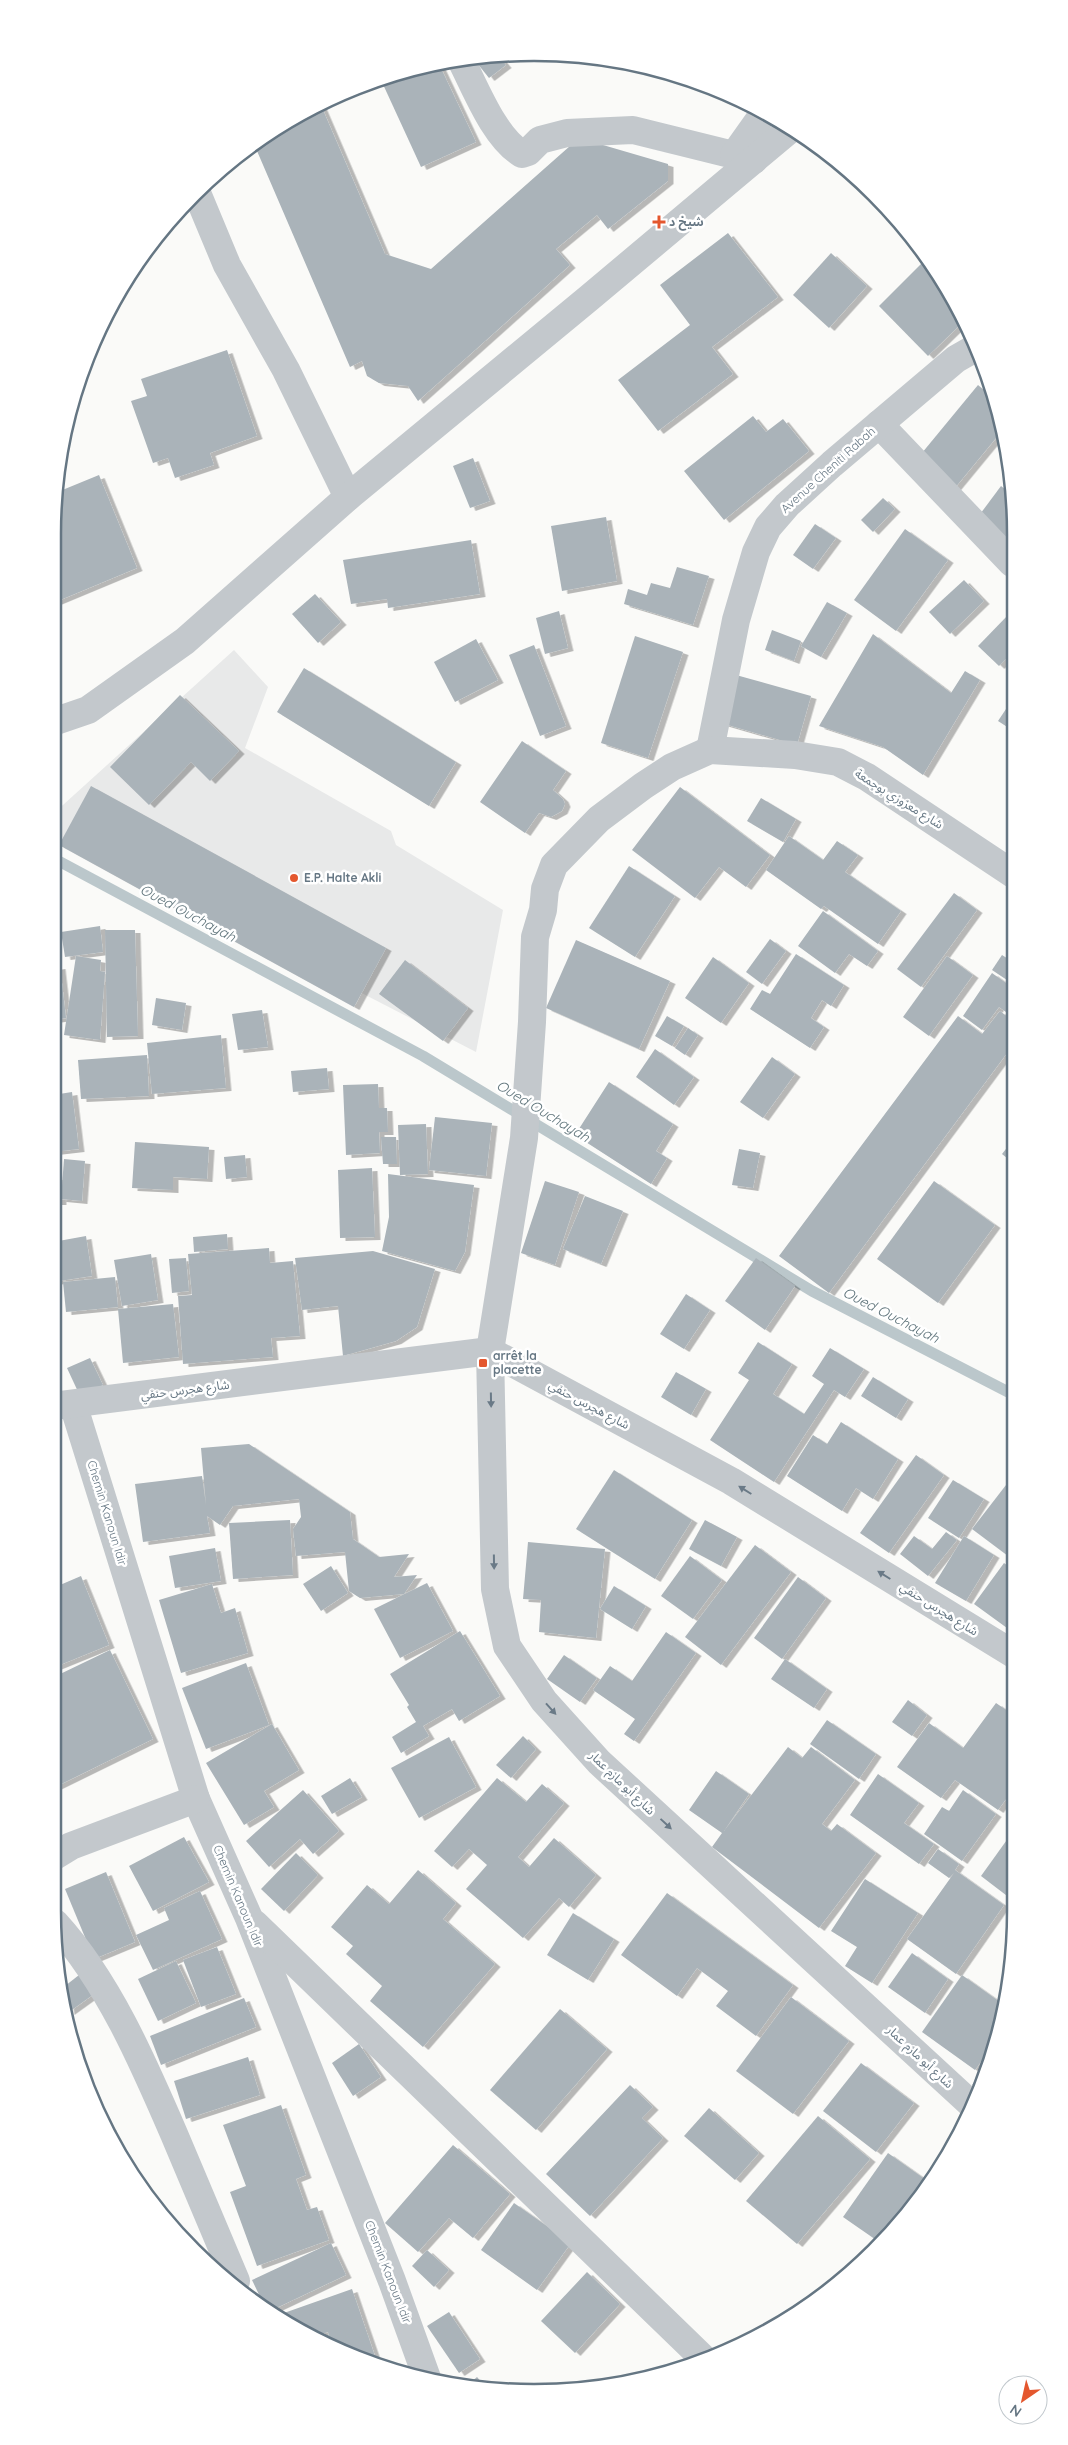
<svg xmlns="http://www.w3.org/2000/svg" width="1068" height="2445" font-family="Quicksand,'Noto Sans Arabic',sans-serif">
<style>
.built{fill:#e8e9e9}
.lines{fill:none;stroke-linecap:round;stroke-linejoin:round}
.stream{stroke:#bbc7cb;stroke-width:11}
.building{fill:#aab3b9;filter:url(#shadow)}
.minor{stroke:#c3c8cc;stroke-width:28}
.oneway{fill:#6a7a87}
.poi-dot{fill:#e4572e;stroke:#fff;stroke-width:2}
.labels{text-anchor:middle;stroke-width:5;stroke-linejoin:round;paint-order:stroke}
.poi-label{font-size:12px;font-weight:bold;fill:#657683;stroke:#fff;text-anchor:start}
.street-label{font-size:12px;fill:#657683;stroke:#fff}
.water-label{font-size:14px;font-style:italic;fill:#60757c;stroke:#fff}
.rim{fill:none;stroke:#657683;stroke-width:2.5}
</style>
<defs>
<filter id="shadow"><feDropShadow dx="5.5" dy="3" stdDeviation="0" flood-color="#0004"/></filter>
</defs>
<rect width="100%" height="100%" fill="#fafaf8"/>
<!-- built -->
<polygon class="built" points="234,650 268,687 245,748 391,831 396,845 503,910 476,1052 59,837 53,830 53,814"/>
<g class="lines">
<!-- stream -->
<polyline class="stream" points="53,858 423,1056 812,1291 1014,1395"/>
</g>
<!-- building -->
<g class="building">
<polygon points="497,54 506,65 489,78 473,58"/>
<polygon points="439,64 476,142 421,167 381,80 410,69"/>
<polygon points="320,103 385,254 431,269 579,138 668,164 668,181 608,229 597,215 556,249 570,265 418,401 408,386 379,383 367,376 362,361 350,367 254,144"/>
<polygon points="728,233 778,297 712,347 733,374 658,431 618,380 690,325 660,285"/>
<polygon points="831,253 867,286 829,328 793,295"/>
<polygon points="926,259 963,322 928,356 879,306"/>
<polygon points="227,350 257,436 210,453 214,465 175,478 168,458 153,463 131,401 147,396 141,379"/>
<polygon points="978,385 991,396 1001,432 954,489 917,459"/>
<polygon points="753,416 766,432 783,419 809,451 724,520 684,471"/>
<polygon points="473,458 490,501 470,508 453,466"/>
<polygon points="99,475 137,568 53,603 53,534 60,491"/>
<polygon points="1001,486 1011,494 1012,556 972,525"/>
<polygon points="883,498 895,509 873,532 861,520"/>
<polygon points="606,517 617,581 562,591 551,526"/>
<polygon points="815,524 836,538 813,569 793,555"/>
<polygon points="905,529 948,560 896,631 854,600"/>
<polygon points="471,540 480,594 388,608 387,599 351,604 343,560"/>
<polygon points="677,567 709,576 693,625 624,604 628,589 647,595 651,583 670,588"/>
<polygon points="964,580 984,601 950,634 929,612"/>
<polygon points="315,594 341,622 318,643 292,614"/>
<polygon points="827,602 847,613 821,657 801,646"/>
<polygon points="559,611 568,648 545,654 536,618"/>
<polygon points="1010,613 1012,615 1012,653 999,666 978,646"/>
<polygon points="772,630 801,641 794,661 765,650"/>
<polygon points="873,634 951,693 965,671 980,680 923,775 883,747 819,726"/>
<polygon points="635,636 683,652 648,758 601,743"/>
<polygon points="476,639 498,680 455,702 434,662"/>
<polygon points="534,645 566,726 540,736 509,655"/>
<polygon points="304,668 456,762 429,806 277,712"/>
<polygon points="736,675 811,696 797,745 721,723"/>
<polygon points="180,695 239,751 210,781 191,762 149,805 110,767"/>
<polygon points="1012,700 1012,730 998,721"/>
<polygon points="522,741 566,771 553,790 563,799 565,804 562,811 551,817 539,813 525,833 480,802"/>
<polygon points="91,786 386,948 354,1007 59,845"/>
<polygon points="680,787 770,855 746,887 719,867 695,898 632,850"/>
<polygon points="761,798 796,819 783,842 747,821"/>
<polygon points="789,836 823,860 837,841 858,855 845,872 901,911 878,944 824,906 821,909 766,870"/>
<polygon points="629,866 675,896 635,957 589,928"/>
<polygon points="954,893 977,910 921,987 897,969"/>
<polygon points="823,911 878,951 867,966 849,954 835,973 798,946"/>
<polygon points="100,926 103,952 65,957 61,932"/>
<polygon points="105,930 135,930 138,1036 107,1037"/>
<polygon points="770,939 786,951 762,984 746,972"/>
<polygon points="576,940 670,981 639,1049 546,1008"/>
<polygon points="796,954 844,985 831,1006 822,1000 811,1018 824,1027 810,1048 750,1009 762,990 770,994"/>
<polygon points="1002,955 1013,962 1013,984 992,970"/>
<polygon points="76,956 101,960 100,971 105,972 100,1040 64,1035"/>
<polygon points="947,956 973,975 929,1036 903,1017"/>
<polygon points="713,957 749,983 721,1023 685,998"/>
<polygon points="405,960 468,1008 443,1041 379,994"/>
<polygon points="60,966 66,1018 53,1020 53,967"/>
<polygon points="992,973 1013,988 1013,1017 999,1007 982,1030 963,1016"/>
<polygon points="156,998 186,1003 182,1030 152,1025"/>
<polygon points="262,1010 268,1047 238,1050 232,1014"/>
<polygon points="1000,1011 1013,1021 1013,1045 829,1293 779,1256 958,1016 982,1034"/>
<polygon points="667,1016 684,1026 672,1046 655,1036"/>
<polygon points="688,1028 698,1035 685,1055 675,1048"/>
<polygon points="221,1035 226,1088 152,1094 147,1043"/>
<polygon points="655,1049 694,1077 674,1105 636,1077"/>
<polygon points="147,1055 149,1096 81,1099 78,1060"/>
<polygon points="772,1057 795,1074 763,1118 740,1102"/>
<polygon points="327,1068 329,1089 293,1092 291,1071"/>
<polygon points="609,1082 673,1124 656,1151 667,1158 651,1184 575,1135"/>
<polygon points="378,1084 379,1108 387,1108 388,1132 379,1132 380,1153 346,1155 343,1085"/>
<polygon points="72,1092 79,1149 53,1152 53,1095"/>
<polygon points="435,1117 492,1123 486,1176 429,1170"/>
<polygon points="426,1124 428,1174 400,1175 398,1125"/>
<polygon points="381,1137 396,1137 397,1164 383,1164"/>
<polygon points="1013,1140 1013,1163 1002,1154"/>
<polygon points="135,1142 209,1147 207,1179 173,1177 173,1190 132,1188"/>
<polygon points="739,1149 760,1153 753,1188 732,1185"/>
<polygon points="245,1155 247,1177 226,1179 224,1157"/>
<polygon points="64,1159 85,1161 82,1201 61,1199"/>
<polygon points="372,1168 375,1237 340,1238 338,1170"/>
<polygon points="388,1174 474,1185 465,1252 455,1271 382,1251 389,1217"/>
<polygon points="53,1177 60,1177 61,1202 53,1202"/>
<polygon points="545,1181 579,1192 555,1265 521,1253"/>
<polygon points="934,1181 995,1225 938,1303 877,1259"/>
<polygon points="585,1196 623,1211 601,1264 563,1249"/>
<polygon points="227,1234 228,1249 194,1252 193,1237"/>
<polygon points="86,1236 92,1276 53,1282 53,1242"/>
<polygon points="269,1248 270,1263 293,1261 300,1336 271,1338 273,1357 183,1364 178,1296 192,1295 188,1254"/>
<polygon points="373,1251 435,1269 417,1327 396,1341 343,1356 338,1306 302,1310 295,1258"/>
<polygon points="151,1254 158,1300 122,1306 114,1260"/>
<polygon points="186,1258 189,1291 172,1293 169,1259"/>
<polygon points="756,1258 795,1286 765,1330 725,1301"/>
<polygon points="115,1277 118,1307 66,1312 63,1282"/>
<polygon points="686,1294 710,1310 684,1349 660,1334"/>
<polygon points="173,1304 179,1357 123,1363 118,1309"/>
<polygon points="758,1342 792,1364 773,1394 804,1414 824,1384 812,1376 830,1348 864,1369 845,1397 834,1390 774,1482 710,1440 749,1380 738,1373"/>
<polygon points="90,1358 103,1385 80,1396 67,1368"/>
<polygon points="676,1372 706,1389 691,1415 661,1397"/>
<polygon points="873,1377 908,1399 896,1418 861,1396"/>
<polygon points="841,1422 898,1459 873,1499 856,1488 842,1511 787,1476 813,1435 827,1444"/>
<polygon points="249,1444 350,1512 353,1539 379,1557 409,1554 394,1577 417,1575 404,1594 360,1598 349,1591 345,1552 296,1556 293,1529 301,1517 299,1499 233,1506 220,1525 207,1516 210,1533 143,1542 135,1484 202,1476 206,1505 201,1448"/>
<polygon points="916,1455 944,1475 889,1553 860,1533"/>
<polygon points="614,1470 692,1520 655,1579 576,1529"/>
<polygon points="953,1480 984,1499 959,1538 928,1518"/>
<polygon points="1006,1485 1014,1491 1014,1548 1008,1556 972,1529"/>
<polygon points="290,1520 293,1575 233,1579 229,1523"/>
<polygon points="705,1520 737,1537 721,1566 689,1549"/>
<polygon points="946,1532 957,1540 928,1576 900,1554 914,1536 932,1549"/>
<polygon points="964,1536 994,1555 966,1601 935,1583"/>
<polygon points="528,1542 605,1549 596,1638 539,1632 541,1600 523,1599"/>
<polygon points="755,1545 791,1572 721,1665 685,1637"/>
<polygon points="215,1548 221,1581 175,1588 169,1556"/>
<polygon points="690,1556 722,1580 693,1619 661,1596"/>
<polygon points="1004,1563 1015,1571 1015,1616 1007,1628 974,1604"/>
<polygon points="331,1566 348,1593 321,1611 303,1584"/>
<polygon points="81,1576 109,1645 55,1667 53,1661 53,1588"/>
<polygon points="798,1577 826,1598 782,1659 754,1638"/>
<polygon points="427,1583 453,1631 400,1658 374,1609"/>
<polygon points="212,1584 221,1613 235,1608 248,1653 181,1673 159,1600"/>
<polygon points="614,1586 646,1606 632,1629 600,1609"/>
<polygon points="460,1631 500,1696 459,1721 452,1709 423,1726 429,1736 401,1753 392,1737 416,1722 407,1707 409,1705 390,1674"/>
<polygon points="666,1632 696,1653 634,1741 624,1734 635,1719 593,1690 610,1666 632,1681"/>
<polygon points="110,1650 153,1739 53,1788 53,1684 59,1681 56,1676"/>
<polygon points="564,1655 597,1678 580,1702 547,1679"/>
<polygon points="785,1659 827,1689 814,1708 771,1679"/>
<polygon points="246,1663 269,1725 206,1749 182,1688"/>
<polygon points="908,1700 927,1715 912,1736 892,1722"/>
<polygon points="996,1703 1015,1716 1015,1787 998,1810 955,1780 941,1798 897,1767 929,1723 963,1748"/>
<polygon points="827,1720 876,1754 859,1779 810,1744"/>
<polygon points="272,1724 299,1770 264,1791 274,1807 244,1825 206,1763"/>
<polygon points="523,1736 536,1749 511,1778 496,1765"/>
<polygon points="449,1737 476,1787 419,1818 391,1768"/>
<polygon points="788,1747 802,1758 811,1747 855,1780 822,1824 831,1831 837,1824 876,1853 819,1928 712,1847 722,1833 689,1810 716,1771 749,1794 724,1831"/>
<polygon points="878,1774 919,1803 904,1823 934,1844 919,1864 850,1815"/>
<polygon points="350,1778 362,1797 332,1814 321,1796"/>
<polygon points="497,1778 526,1802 542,1784 564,1803 518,1857 529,1867 554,1838 596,1875 569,1907 559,1898 523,1938 466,1889 487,1865 469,1849 452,1867 434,1851"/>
<polygon points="303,1790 339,1831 313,1854 300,1839 269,1867 246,1841"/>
<polygon points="963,1790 996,1814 962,1861 924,1834 942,1807 949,1811"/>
<polygon points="1014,1830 1015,1831 1015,1902 981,1876"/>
<polygon points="184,1837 209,1882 153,1911 129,1866"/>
<polygon points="938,1849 959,1864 955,1870 1004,1905 956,1974 907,1939 954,1873 949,1878 928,1863"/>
<polygon points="296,1853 318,1875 284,1911 261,1889"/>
<polygon points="418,1870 456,1903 443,1919 495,1964 423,2047 370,2001 382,1986 346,1954 353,1946 331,1927 367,1885 389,1904"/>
<polygon points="106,1872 135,1942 94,1959 65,1889"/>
<polygon points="865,1879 918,1913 872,1983 845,1966 857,1947 831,1931"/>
<polygon points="200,1891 222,1939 153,1970 136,1935 169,1920 164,1908"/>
<polygon points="667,1893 793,1985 756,2036 716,2006 728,1991 697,1968 677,1996 621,1955"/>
<polygon points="573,1913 614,1939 588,1980 547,1955"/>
<polygon points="217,1947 236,1994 201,2007 183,1960"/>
<polygon points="912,1953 948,1979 925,2013 888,1987"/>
<polygon points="176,1961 196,2003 158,2021 138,1979"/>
<polygon points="79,1975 94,1994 69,2012 65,1986"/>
<polygon points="962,1975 1000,2002 993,2045 975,2070 922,2032"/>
<polygon points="791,1997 849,2041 793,2114 736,2071"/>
<polygon points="244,1998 256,2027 161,2065 150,2036"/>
<polygon points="560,2009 607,2049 536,2130 490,2090"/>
<polygon points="359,2044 381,2077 353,2096 332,2063"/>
<polygon points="248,2057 260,2095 186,2119 174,2081"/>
<polygon points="991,2059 990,2066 979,2089 972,2085"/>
<polygon points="861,2063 914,2103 876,2152 823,2111"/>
<polygon points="630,2085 653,2107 642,2118 663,2138 590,2216 546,2174"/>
<polygon points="281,2105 306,2175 296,2179 307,2210 317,2207 329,2240 257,2266 230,2192 246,2186 223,2125"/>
<polygon points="97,2107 111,2128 107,2130 100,2113"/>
<polygon points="709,2108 759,2153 735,2180 684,2136"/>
<polygon points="818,2116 870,2159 797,2244 746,2201"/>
<polygon points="453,2145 510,2194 473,2238 449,2218 418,2252 385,2223"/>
<polygon points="888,2153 929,2182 896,2228 879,2242 843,2217"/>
<polygon points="514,2203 571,2243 537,2290 481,2250"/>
<polygon points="331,2243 346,2275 272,2310 263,2303 252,2280"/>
<polygon points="427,2250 449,2270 434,2287 412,2266"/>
<polygon points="587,2272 620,2304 575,2353 541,2321"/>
<polygon points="352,2289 376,2359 331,2342 328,2332 316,2336 293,2328 288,2324 284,2313"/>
<polygon points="449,2312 480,2359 459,2373 427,2326"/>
<polygon points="477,2377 484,2385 469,2384"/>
</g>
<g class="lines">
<!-- minor -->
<g class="minor">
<path d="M 461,60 C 476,89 494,137 522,154 L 528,152 L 540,140 L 567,133 L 633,130 L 754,160"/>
<polyline points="734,155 761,117"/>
<polyline points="197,193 227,265 286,370 348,497"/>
<polyline points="879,424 1012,563"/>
<polyline points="53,722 88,710 185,641 348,497 589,298 788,131"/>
<polyline points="710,750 736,620 756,552 768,527 787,505 832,464 956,359 977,347"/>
<polyline points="73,1404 196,1799 249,1918 392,2281 427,2378"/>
<polyline points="53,1406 490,1351 731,1481 1015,1655"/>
<polyline points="53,1857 71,1846 196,1799"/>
<path d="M 55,1923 C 108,1981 143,2062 174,2134 C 195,2183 215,2232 236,2281"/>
<polyline points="255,1924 705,2360"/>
<polyline points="972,2105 599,1762 544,1701 507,1646 495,1589 490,1351 524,1138 532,1022 535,937 543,910 545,889 554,865 599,819 643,786 672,767 710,750 795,755 838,762 867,777 1013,874"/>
</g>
</g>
<!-- one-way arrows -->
<defs><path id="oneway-solid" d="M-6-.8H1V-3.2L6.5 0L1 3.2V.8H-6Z" transform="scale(1.25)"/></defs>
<g class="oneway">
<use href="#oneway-solid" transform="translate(491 1400) rotate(89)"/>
<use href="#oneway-solid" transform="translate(745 1490) rotate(-148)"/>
<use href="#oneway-solid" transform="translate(494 1562) rotate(89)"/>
<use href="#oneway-solid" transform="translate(884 1575) rotate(-148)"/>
<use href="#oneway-solid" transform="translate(551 1709) rotate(48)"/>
<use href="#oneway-solid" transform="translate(666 1824) rotate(43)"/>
</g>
<!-- markers -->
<g class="poi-dot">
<path d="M656.5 214.5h5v5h5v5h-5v5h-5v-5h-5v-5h5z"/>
<circle cx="294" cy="878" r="5"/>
<rect x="478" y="1358" width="10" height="10" rx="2.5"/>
</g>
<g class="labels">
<!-- poi labels -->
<g class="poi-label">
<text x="669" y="226">شيخ د</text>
<text x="304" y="882">E.P. Halte Akli</text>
<text x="493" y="1360">arrêt la<tspan x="493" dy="14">placette</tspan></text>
</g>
<!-- street labels -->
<g class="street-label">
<text transform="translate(828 470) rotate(-42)" y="4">Avenue Cheniti Rabah</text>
<text transform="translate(899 799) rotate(32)" y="4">شارع معزوزي بوجمعة</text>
<text transform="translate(185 1390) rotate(-7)" y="4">شارع هجرس حنفي</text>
<text transform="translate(589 1405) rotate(28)" y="4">شارع هجرس حنفي</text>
<text transform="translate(107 1513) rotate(73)" y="4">Chemin Kanoun Idir</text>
<text transform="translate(939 1609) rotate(32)" y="4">شارع هجرس حنفي</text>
<text transform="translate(622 1783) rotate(44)" y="4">شارع أبو مازم عمار</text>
<text transform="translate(238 1896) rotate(67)" y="4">Chemin Kanoun Idir</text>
<text transform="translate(920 2057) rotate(43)" y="4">شارع أبو مازم عمار</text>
<text transform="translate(388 2272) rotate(69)" y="4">Chemin Kanoun Idir</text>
</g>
<!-- water labels -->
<g class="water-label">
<text transform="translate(188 913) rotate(28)" y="5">Oued Ouchayah</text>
<text transform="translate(543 1111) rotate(31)" y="5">Oued Ouchayah</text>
<text transform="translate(891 1315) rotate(27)" y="5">Oued Ouchayah</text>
</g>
</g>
<!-- crop -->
<path d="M0 0H1068V2445H0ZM534 61H534A473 473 0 0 1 1007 534V1911A473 473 0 0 1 534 2384H534A473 473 0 0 1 61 1911V534A473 473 0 0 1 534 61Z" fill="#fff" fill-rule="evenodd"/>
<path class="rim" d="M534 61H534A473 473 0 0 1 1007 534V1911A473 473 0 0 1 534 2384H534A473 473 0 0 1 61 1911V534A473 473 0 0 1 534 61Z"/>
<!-- north arrow -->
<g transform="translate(1023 2400) rotate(214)"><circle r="24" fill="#ffffff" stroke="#c1c8cd"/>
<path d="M0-4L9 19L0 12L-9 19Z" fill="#e4572e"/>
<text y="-8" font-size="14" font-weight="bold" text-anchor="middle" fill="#657683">N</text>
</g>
</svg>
